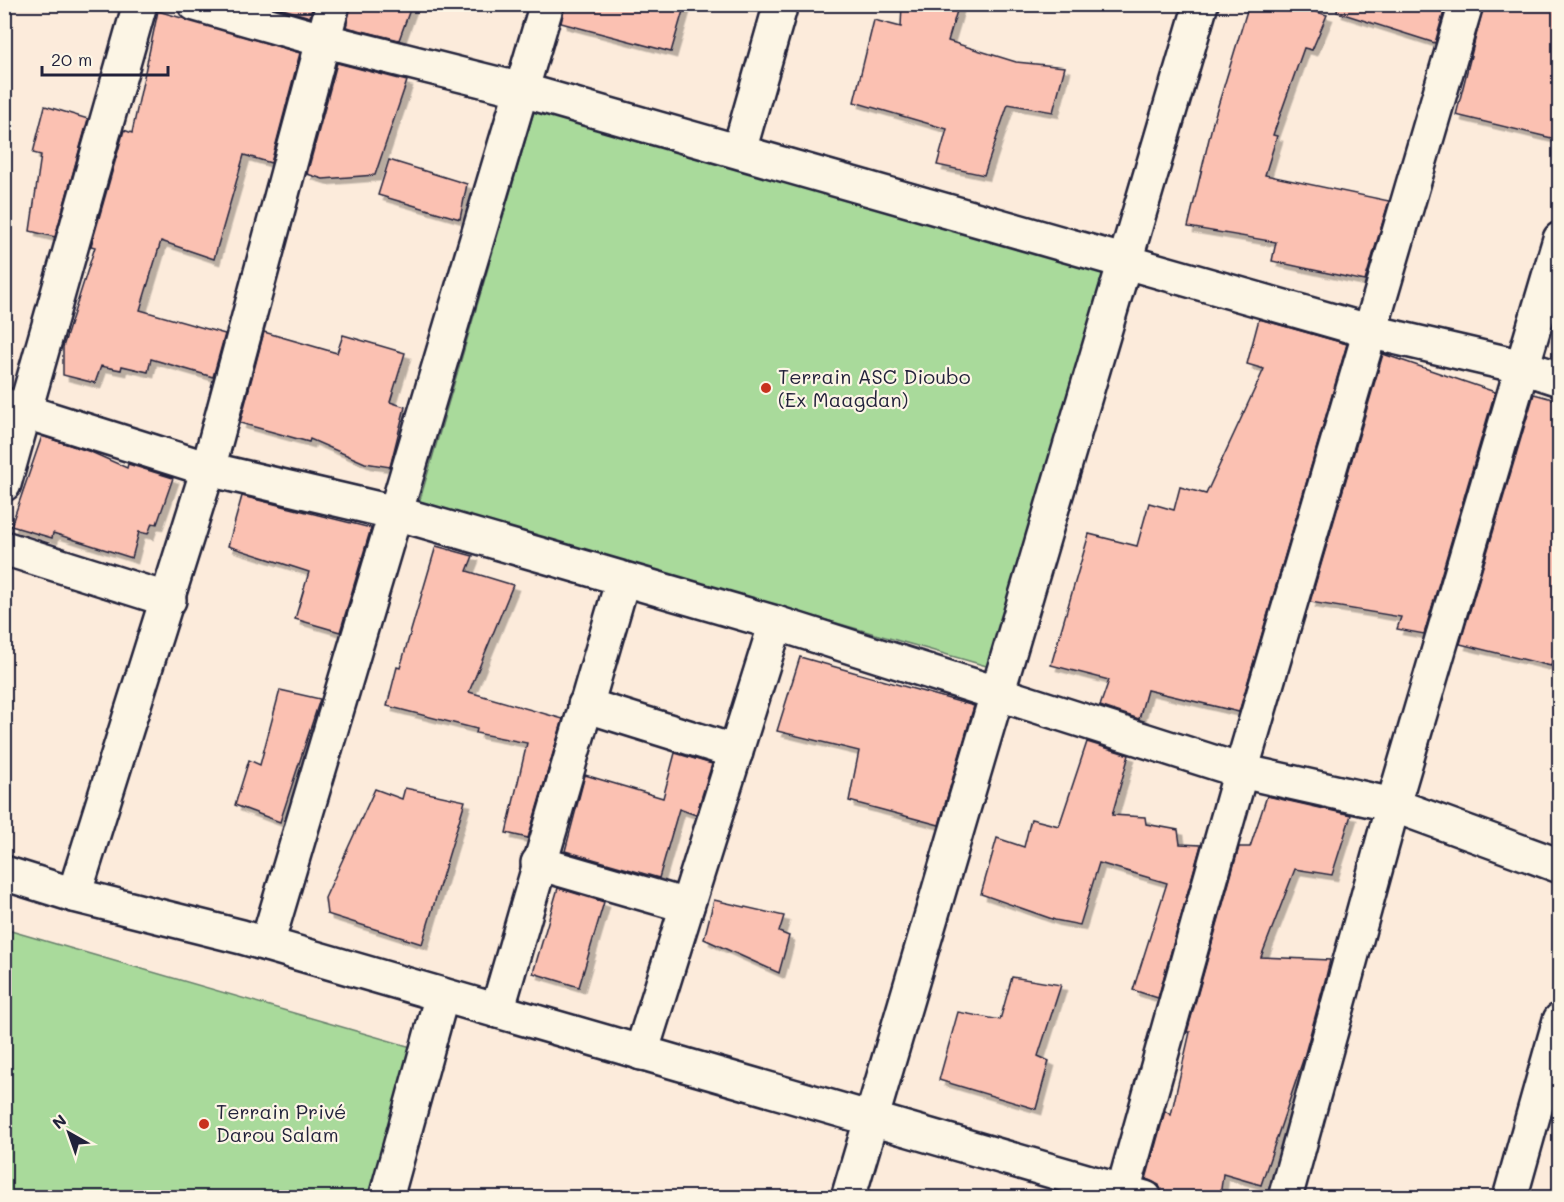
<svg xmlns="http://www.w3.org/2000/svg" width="1564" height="1202" font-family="Mali,sans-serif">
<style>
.green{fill:#a9da9b;stroke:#667e6b;stroke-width:1.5}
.building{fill:#fbc1b2;stroke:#22223b;stroke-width:1.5;filter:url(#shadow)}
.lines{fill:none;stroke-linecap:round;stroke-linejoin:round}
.minor-casing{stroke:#22223b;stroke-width:38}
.minor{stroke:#fcf5e5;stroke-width:33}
.poi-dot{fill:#c8321e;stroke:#fcf5e5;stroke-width:2}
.labels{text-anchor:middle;stroke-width:4.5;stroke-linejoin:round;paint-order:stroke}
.poi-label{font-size:20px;fill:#22223b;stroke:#fcf5e5;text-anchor:start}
</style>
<defs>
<filter id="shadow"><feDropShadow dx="5.5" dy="5.5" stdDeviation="0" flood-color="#0004"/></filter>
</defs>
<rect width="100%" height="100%" fill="#fcebdb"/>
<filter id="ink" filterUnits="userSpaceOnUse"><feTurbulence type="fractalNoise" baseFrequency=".0167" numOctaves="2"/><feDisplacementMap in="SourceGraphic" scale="12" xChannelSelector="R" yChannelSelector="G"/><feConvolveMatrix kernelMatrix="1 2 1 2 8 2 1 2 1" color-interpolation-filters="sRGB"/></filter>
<g filter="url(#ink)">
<!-- green -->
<g class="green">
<polygon points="535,108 1113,273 997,669 419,503"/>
<polygon points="4,929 425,1051 381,1197 5,1197"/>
</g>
<!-- building -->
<g class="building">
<polygon points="266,4 313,4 310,17"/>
<polygon points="351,4 412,4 399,40 346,27"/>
<polygon points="565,4 685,4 671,52 561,23"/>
<polygon points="902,4 959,4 948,41 1016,62 1065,67 1053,112 1008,104 984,175 937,165 947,129 854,102 874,20 901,27"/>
<polygon points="1249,4 1289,4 1327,15 1312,50 1304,48 1273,135 1277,136 1265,175 1389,201 1365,281 1272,261 1276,242 1188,227 1213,122"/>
<polygon points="1338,4 1446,4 1435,43 1337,12"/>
<polygon points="1484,4 1560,4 1560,140 1456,115"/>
<polygon points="158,11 300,53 271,163 244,155 214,259 161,241 140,310 225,334 213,377 151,359 148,372 122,366 121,370 101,366 95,383 63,375 63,347 95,247 91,246 124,130 132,133"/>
<polygon points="337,63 407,81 375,175 323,179 307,174"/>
<polygon points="45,106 88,119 55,237 30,231 41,155 33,153"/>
<polygon points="389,160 467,184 460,219 378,195"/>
<polygon points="1259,319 1347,344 1239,712 1147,690 1139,719 1100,706 1109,680 1051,665 1089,534 1137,546 1149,503 1174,510 1180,487 1206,494 1264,369 1247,364"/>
<polygon points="264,332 337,353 343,335 405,353 390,402 405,407 390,467 365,463 310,439 309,442 240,423"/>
<polygon points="1383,354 1495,392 1424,634 1397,629 1401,617 1310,602"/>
<polygon points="1534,394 1560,401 1560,628 1551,666 1460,644"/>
<polygon points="42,436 91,452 127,468 128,464 173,478 157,524 152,523 148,534 139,532 132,558 53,533 52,538 11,526"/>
<polygon points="242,496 371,528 340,632 295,619 309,572 228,546"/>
<polygon points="436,546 473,556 467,571 513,585 469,692 563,719 528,838 506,833 527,743 476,733 477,729 387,706 397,667 400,668"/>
<polygon points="800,657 974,706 939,825 849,801 859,751 777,731"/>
<polygon points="280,690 320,699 280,822 235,805 249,760 260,765"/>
<polygon points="1087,742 1129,755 1112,815 1145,817 1146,824 1178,830 1180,844 1201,845 1158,998 1133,990 1167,883 1099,863 1080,925 1055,920 981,894 997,838 1024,847 1031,819 1059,826"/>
<polygon points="675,753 712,764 696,815 679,809 659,878 565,851 585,775 663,798"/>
<polygon points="405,788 465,801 422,944 327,914 325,898 375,789 402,799"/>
<polygon points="1267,796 1351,815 1332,875 1295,869 1261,957 1330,960 1326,977 1304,1057 1261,1185 1223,1174 1220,1197 1163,1197 1159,1185 1146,1179 1165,1111 1171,1115 1190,1032 1187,1032 1239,847 1250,847"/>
<polygon points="558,888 604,902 579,987 533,973"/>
<polygon points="714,900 784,916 779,932 789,936 779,973 704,939"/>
<polygon points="1012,977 1061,985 1038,1056 1049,1061 1036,1109 939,1080 958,1012 1000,1020"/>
</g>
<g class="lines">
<defs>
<g id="minor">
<polyline points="195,4 322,40 522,90 1372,332 1523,367 1560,379"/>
<polyline points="739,151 781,4"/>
<polyline points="4,405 208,469 396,513 776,623 1241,771 1393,805 1560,866"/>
<polyline points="4,484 140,4"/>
<polyline points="4,548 169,600"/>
<polyline points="585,705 736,752"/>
<polyline points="538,863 687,906"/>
<polyline points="4,873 74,895 242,937 1145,1198"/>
<polyline points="74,895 208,469 333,4"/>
<polyline points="267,944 547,4"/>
<polyline points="497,1011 623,579"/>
<polyline points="641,1053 776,623"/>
<polyline points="386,1198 442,995"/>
<polyline points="848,1198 1201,4"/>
<polyline points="1121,1198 1241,771 1466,4"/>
<polyline points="1285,1198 1393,805 1560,239"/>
<polyline points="1510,1198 1560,1020"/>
</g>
</defs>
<!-- minor casing -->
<use href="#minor" class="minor-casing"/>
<!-- minor -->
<use href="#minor" class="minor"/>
</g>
</g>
<!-- markers -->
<g class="poi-dot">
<circle cx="766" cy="388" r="6"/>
<circle cx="204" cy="1124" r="6"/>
</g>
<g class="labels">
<!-- poi labels -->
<g class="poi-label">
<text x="778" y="384">Terrain ASC Dioubo<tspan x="778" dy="23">(Ex Maagdan)</tspan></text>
<text x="216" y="1119">Terrain Privé<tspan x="216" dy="23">Darou Salam</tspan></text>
</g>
</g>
<!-- margin -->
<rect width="1564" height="1202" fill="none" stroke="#fcf5e5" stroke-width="24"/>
<rect x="12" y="12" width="1540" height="1178" fill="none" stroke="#22223b" stroke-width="2" filter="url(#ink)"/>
<!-- north arrow -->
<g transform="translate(69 1133) rotate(320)" stroke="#fcf5e5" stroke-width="4.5" paint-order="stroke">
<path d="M0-4.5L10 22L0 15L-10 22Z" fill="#22223b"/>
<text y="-9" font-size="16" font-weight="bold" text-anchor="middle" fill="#22223b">N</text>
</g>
<!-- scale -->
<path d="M42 66v9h126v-9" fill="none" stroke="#22223b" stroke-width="3"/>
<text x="51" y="66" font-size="18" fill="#22223b" stroke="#fcf5e5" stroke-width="4.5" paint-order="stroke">20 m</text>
</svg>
